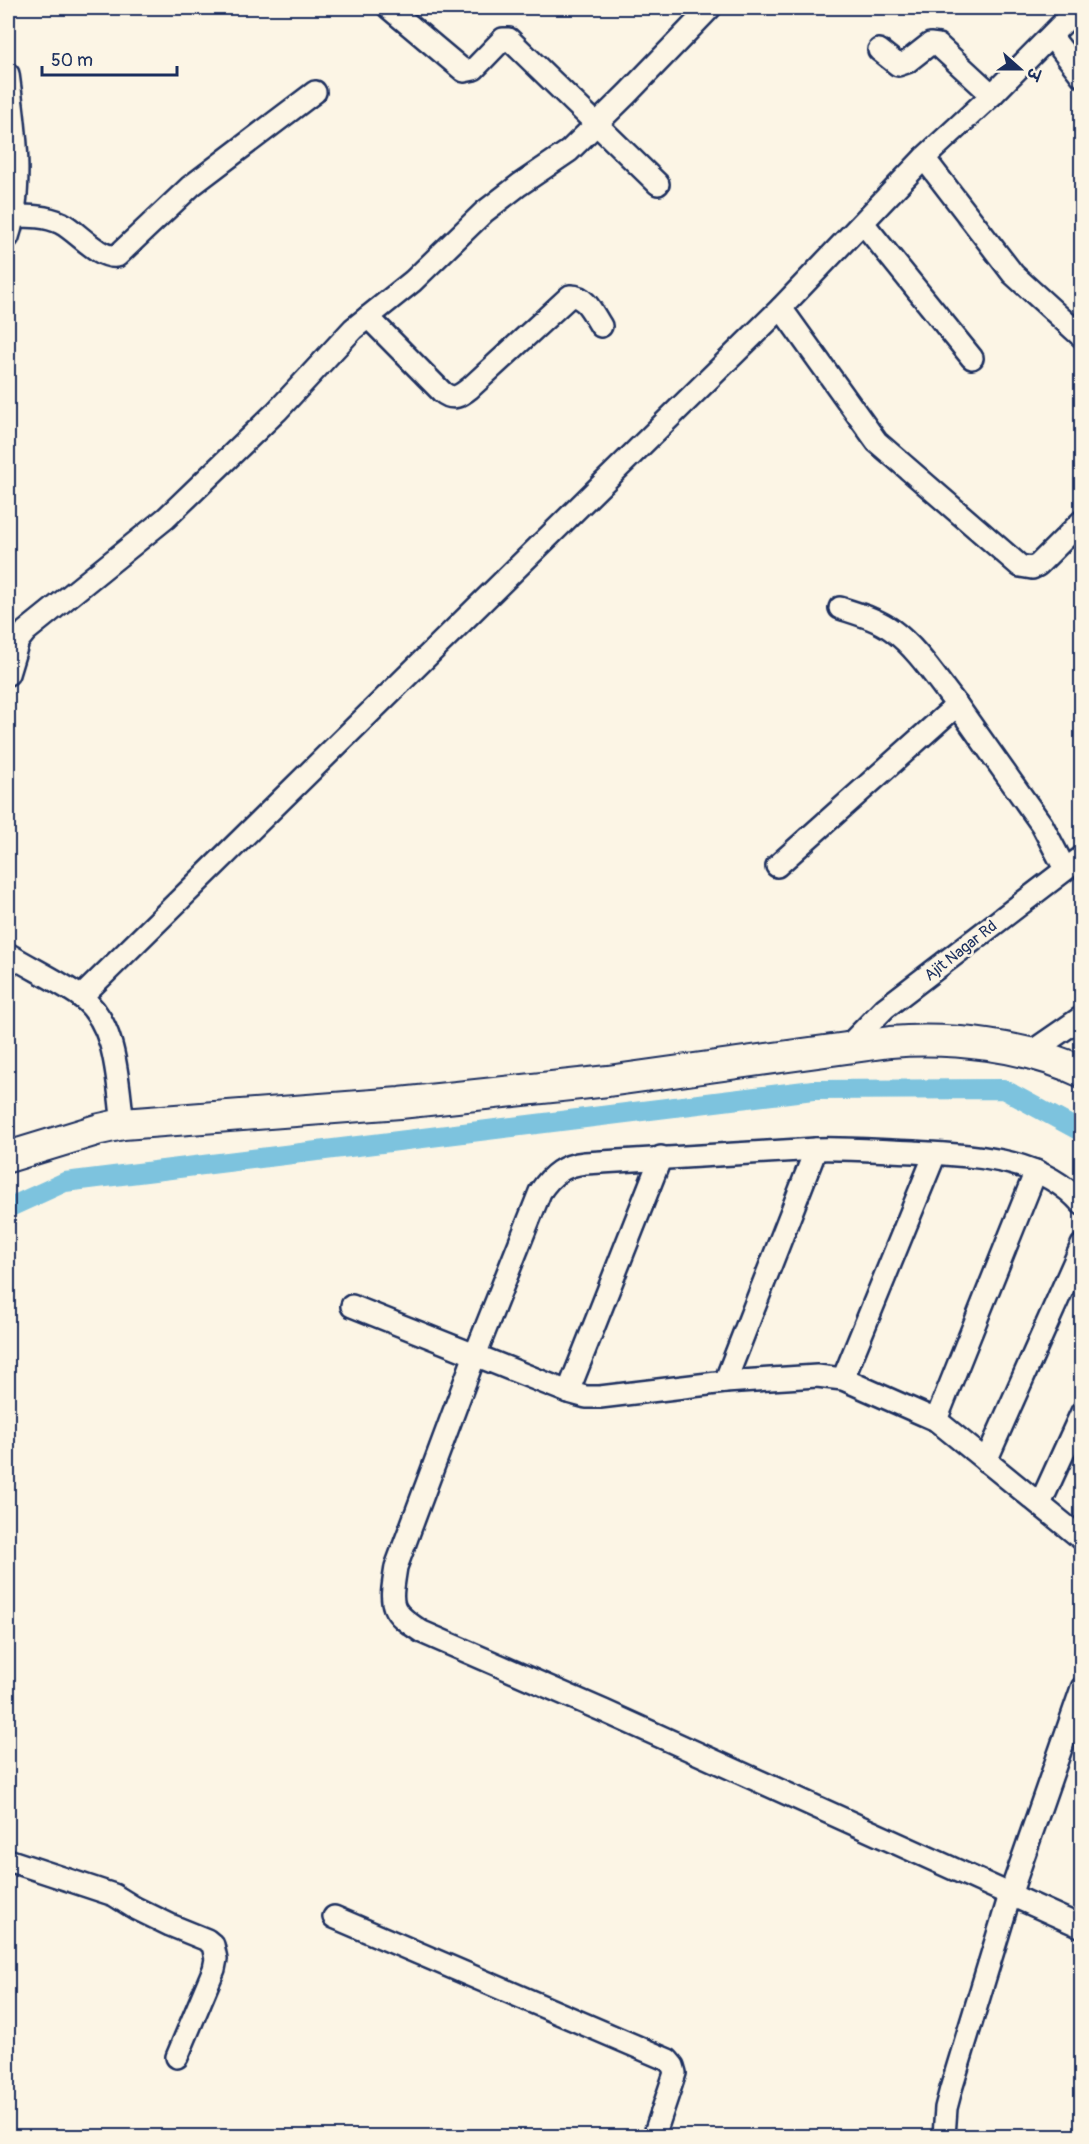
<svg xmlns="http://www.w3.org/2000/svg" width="1089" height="2144" font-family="Pangolin,'Playpen Sans Deva',sans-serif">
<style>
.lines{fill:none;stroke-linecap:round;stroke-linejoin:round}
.canal{stroke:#7dc3de;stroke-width:20}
.street-casing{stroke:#1b2f5e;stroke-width:26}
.secondary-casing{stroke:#1b2f5e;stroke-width:34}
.street{stroke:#fcf5e5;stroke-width:21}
.secondary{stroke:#fcf5e5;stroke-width:30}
.labels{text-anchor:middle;stroke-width:5;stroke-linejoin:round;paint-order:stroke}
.street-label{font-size:16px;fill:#1b2f5e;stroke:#fcf5e5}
</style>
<rect width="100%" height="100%" fill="#fcf5e5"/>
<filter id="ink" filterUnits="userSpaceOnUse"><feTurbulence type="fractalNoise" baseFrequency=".0167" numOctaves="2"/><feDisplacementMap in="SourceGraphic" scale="12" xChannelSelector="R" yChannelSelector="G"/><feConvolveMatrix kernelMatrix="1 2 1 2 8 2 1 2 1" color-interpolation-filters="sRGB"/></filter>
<g filter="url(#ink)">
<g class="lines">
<!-- canal -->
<polyline class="canal" points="8,1208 65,1182 813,1090 1003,1089 1082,1132"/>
<defs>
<g id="street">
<polyline points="389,8 464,71 474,69 503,39 509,39 658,184"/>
<polyline points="1051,36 1082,76"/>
<polyline points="879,50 898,65 907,62 930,44 938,45 992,95 1078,8"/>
<path d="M 8,74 C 15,125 24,188 8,237"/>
<polyline points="924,158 1013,274 1082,337"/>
<path d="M 14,216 C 30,216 46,216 61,223 C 77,231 99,259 117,256 L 191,186 L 315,92"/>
<polyline points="863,223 972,358"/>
<polyline points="781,308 877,442 1020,566 1032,568 1038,565 1082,521"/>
<path d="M 368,317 L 442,392 C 453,401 460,396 470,388 L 570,296 C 586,295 593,314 601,326"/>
<path d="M 840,608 C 858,614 877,619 892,630 C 918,649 937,680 957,705"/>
<polyline points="8,674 18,641 26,631 166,518 277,411 353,329 413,281 484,212 519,185 569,151 627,94 710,8"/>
<polyline points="777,866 957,705 1042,825 1065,869"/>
<path d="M 8,954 C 31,968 58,981 80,996 C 118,1024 117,1081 123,1124"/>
<polyline points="81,997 781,308 924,158 992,95"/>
<polyline points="845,1049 885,1008 1082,857"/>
<polyline points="1030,1053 1082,1017"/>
<path d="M 1082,1204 C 1040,1156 972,1156 914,1152 C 881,1151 849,1148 816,1149 L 585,1163 C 564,1165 552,1174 540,1192 L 475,1355 L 396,1567 C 390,1606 388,1610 422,1632 L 604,1711 L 1082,1927"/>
<polyline points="352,1306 568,1392 586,1397 600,1397 725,1382 817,1376 843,1379 936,1420 1082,1539"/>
<polyline points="843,1379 935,1154"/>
<polyline points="725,1382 816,1149"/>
<polyline points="568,1392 661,1157"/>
<polyline points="936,1420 1036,1171"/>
<polyline points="986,1461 1082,1245"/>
<polyline points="1040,1504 1082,1412"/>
<polyline points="8,1860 114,1895 135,1908 170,1925 207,1940 213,1945 216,1959 214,1969 177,2057"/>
<polyline points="334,1917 668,2060 673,2066 675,2073 654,2136"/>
<polyline points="944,2136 946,2108 951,2089 1010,1895 1082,1688"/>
</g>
<path id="secondary" d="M 8,1157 L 100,1129 L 123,1124 L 400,1103 L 608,1081 L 890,1042 C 951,1037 1026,1045 1082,1072"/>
</defs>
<!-- street casing -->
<use href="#street" class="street-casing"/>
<!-- secondary casing -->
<use href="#secondary" class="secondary-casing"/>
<!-- street -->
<use href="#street" class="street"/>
<!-- secondary -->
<use href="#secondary" class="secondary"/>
</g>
</g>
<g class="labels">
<!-- street labels -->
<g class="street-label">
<text transform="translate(960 950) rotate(-38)" y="6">Ajit Nagar Rd</text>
</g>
</g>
<!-- margin -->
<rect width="1089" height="2144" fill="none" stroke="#fcf5e5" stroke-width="30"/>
<rect x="15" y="15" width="1059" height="2114" fill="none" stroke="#1b2f5e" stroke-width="2" filter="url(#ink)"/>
<!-- north arrow -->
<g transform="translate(1020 69) rotate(111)" stroke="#fcf5e5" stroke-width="4.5" paint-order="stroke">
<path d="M0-4.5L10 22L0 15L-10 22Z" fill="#1b2f5e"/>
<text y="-9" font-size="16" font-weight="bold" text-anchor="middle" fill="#1b2f5e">उ</text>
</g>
<!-- scale -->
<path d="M42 66v9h135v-9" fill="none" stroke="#1b2f5e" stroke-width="3"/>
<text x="51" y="66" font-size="18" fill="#1b2f5e" stroke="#fcf5e5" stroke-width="4.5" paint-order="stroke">50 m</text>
</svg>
